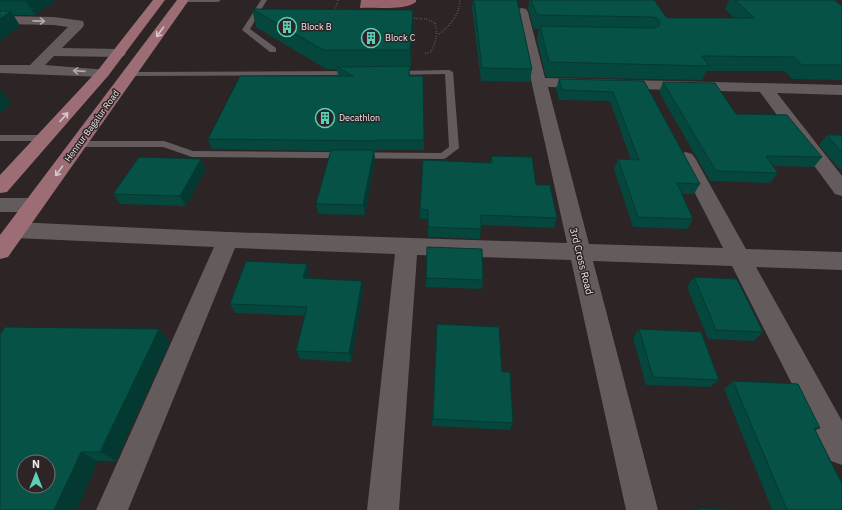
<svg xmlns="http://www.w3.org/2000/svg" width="842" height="510" font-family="'IBM Plex Sans',sans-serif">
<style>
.water{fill:#98626a}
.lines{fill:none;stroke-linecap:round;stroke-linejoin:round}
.path{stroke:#817a7b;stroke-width:1.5;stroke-dasharray:0.5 2;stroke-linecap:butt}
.service{fill:#645b5c;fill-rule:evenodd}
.minor{fill:#645b5c;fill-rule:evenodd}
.primary{fill:#9c6d74;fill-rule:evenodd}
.wall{fill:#05473c}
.shaded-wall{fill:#043931}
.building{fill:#065246;stroke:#043931;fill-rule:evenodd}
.oneway{stroke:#afa8a9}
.oneway2{stroke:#d9c8cb}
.labels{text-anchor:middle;stroke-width:3;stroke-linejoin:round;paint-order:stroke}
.far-poi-label{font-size:9px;fill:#ede7e8;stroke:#2c2425;text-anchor:start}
.far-street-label{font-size:9px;fill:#ede7e8;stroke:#2c2425}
.street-label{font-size:10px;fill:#ede7e8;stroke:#2c2425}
</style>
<rect width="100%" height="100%" fill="#2c2425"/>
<!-- water -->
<path class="water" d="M 361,0 L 416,0 L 416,2 C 404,11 375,7 360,8 Z"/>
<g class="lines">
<!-- path -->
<g class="path">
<polyline points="334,13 338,0"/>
<path d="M 409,18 L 427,19 L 435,23 C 438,34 436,42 431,52 L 424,54"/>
<path d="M 439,34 C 451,25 459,15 460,0"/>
</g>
<!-- service -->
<g class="service">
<polygon points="180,0 221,0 218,2 183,2"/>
<polygon points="261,0 267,0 250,29 276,48 276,52 270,52 242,30"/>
<polygon points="449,70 453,72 459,148 446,158 443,159 192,157 163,147 79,147 74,144 79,141 164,141 193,151 441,153 449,147 445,74 395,75 391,73 395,71"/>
<polygon points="354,71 358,73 357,75 129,76 125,74 129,72"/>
<polygon points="0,135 44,135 49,138 44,141 0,141"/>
</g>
<!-- minor -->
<g class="minor">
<polygon points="522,8 526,9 528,12 545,78 842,85 842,95 777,93 842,176 842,196 835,194 760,92 548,87 589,244 723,248 677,158 680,154 686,152 692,154 695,158 746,249 842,252 842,270 756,267 842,421 842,465 831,461 732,266 593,261 658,510 626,510 571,260 417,255 399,510 367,510 395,254 235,248 128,510 96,510 214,247 16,238 9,235 6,230 9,225 16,222 228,232 567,243 516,12 518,9"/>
<polygon points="0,16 54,17 83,21 84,24 83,27 62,48 119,49 124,50 126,53 124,56 119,57 54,56 45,65 108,70 110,73 108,76 103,77 0,73 0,65 30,65 68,27 54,25 0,24"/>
<polygon points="0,198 34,198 41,200 44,205 41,210 34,212 0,212"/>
</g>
<!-- primary -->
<g class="primary">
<polygon points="153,0 165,0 108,76 7,192 0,193 0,175 98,70"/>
<polygon points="177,0 189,0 8,257 0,259 0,235"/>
</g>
</g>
<!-- wall -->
<g class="wall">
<polygon points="0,0 56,0 35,15 13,15 20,26 0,41"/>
<polygon points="473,0 518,0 517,4 532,69 530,82 481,81 472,8"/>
<polygon points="529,0 654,0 667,18 734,18 725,9 729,0 834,0 842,6 842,80 792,79 785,71 706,71 702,80 546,77 537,40 539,29 534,29 528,9"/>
<polygon points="252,9 413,28 411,69 410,69 410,76 423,76 424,150 377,150 377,151 374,151 375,160 365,215 318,214 316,204 331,151 212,149 208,139 338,76 337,69 326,69 256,27"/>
<polygon points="559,79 644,81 700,184 694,194 682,194 693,219 687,229 633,227 614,169 618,159 631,160 610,101 559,100 556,89"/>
<polygon points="663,82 736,114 822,157 814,167 773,166 778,173 770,183 710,181 659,92"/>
<polygon points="827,135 842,135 842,169 838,168 819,145"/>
<polygon points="491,156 536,185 557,218 554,228 481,225 481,229 480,239 428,237 428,219 420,219 420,209 490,162"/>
<polygon points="201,159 206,169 186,206 120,204 113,194"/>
<polygon points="307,264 310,273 309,279 363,290 351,362 300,359 296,351 305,316 235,313 230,304"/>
<polygon points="694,277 763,332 754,341 708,339 687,287"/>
<polygon points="426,278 483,280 482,289 426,287"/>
<polygon points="437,324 502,372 513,423 510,430 432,426"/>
<polygon points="159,329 170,342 116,461 98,461 0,510"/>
<polygon points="639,329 719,380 710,387 646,385 633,338"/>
<polygon points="733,381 820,428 815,431 842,510 772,510 724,389"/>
</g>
<!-- shaded-wall -->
<g class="shaded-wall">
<polygon points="28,0 56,0 35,15 26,1"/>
<polygon points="413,10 413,28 411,69 410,50"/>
<polygon points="11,11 20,26 0,41 0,19"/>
<polygon points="0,88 11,103 0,113"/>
<polygon points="374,150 375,160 365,215 363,205"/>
<polygon points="201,159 206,169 186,206 180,196"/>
<polygon points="307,264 310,273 306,288 303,278"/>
<polygon points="362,281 363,290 351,362 349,353"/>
<polygon points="159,329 170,342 116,461 100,452"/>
<polygon points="81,452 98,461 77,510 54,510"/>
</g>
<!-- building -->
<g class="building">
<polygon points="0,0 28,0 26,1 0,1"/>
<polygon points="474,0 517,0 532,69 482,68"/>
<polygon points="531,0 654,0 667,18 754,18 735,0 834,0 842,6 842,65 802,65 794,57 702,56 709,66 549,62 540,26 652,28 659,26 660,22 657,18 652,17 537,15"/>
<polygon points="252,9 413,10 410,50 323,50"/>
<polygon points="0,11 11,11 0,19"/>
<polygon points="410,66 409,76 423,76 424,140 376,140 376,141 208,139 240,76 353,76 337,67"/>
<polygon points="559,79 644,81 700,184 677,183 693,219 638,217 618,159 639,160 613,92 562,90"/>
<polygon points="663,82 715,83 736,114 787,115 822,157 766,156 778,173 716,171"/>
<polygon points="827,135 842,135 842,153"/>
<polygon points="331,150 374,150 363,205 316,204"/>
<polygon points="491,156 532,157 536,185 550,185 557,218 481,215 481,229 428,227 428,210 420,209 423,160 492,163"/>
<polygon points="139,157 201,159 180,196 113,194"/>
<polygon points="427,247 482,249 483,280 426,278"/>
<polygon points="246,261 307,264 303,278 362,281 349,353 296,351 307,307 230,304"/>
<polygon points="694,277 737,279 763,332 716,330"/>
<polygon points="437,324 499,327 502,372 510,372 513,423 433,419"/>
<path d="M 5,327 L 159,329 L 100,452 L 81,452 L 54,510 L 0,510 L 0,334 ZM 24,462 L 48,462 L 48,486 L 24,486 Z"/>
<polygon points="639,329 701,332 719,380 653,377"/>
<polygon points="733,381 798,384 820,428 814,428 842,484 842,510 787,510"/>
<polygon points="698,508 740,510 699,510"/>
</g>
<!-- one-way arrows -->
<defs><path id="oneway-shaft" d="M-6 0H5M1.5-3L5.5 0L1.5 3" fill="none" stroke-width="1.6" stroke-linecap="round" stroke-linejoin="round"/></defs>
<g class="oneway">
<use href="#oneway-shaft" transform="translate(39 21) rotate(1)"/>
<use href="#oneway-shaft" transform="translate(79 71) rotate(-176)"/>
</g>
<g class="oneway2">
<use href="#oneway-shaft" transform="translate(160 32) rotate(126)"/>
<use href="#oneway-shaft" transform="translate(64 117) rotate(-48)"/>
<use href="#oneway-shaft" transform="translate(59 171) rotate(126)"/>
</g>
<!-- icons -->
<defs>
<symbol id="building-ring" viewBox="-11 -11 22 22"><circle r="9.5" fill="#2c2425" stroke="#5eceb7" stroke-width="1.5"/><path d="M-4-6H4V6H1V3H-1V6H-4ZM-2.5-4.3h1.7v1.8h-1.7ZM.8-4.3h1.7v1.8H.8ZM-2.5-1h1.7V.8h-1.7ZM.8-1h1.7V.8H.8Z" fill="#5eceb7"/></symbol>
</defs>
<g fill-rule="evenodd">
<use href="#building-ring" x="276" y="16" width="22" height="22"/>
<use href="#building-ring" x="360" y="27" width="22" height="22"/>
<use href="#building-ring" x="314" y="107" width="22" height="22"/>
</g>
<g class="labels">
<!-- far-poi labels -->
<g class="far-poi-label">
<text x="301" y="30">Block B</text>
<text x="385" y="41">Block C</text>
<text x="339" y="121">Decathlon</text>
</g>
<!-- far-street labels -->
<g class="far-street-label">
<text transform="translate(92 126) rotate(-54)" y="3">Hennur Bagalur Road</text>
</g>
<!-- street labels -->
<g class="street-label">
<text transform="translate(582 261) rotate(76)" y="4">3rd Cross Road</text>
</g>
</g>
<!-- north arrow -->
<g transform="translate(36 474)"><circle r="19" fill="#2c2425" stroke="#797273"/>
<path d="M0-3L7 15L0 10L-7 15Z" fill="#5eceb7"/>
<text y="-6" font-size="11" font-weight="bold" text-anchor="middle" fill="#ede7e8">N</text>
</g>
</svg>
